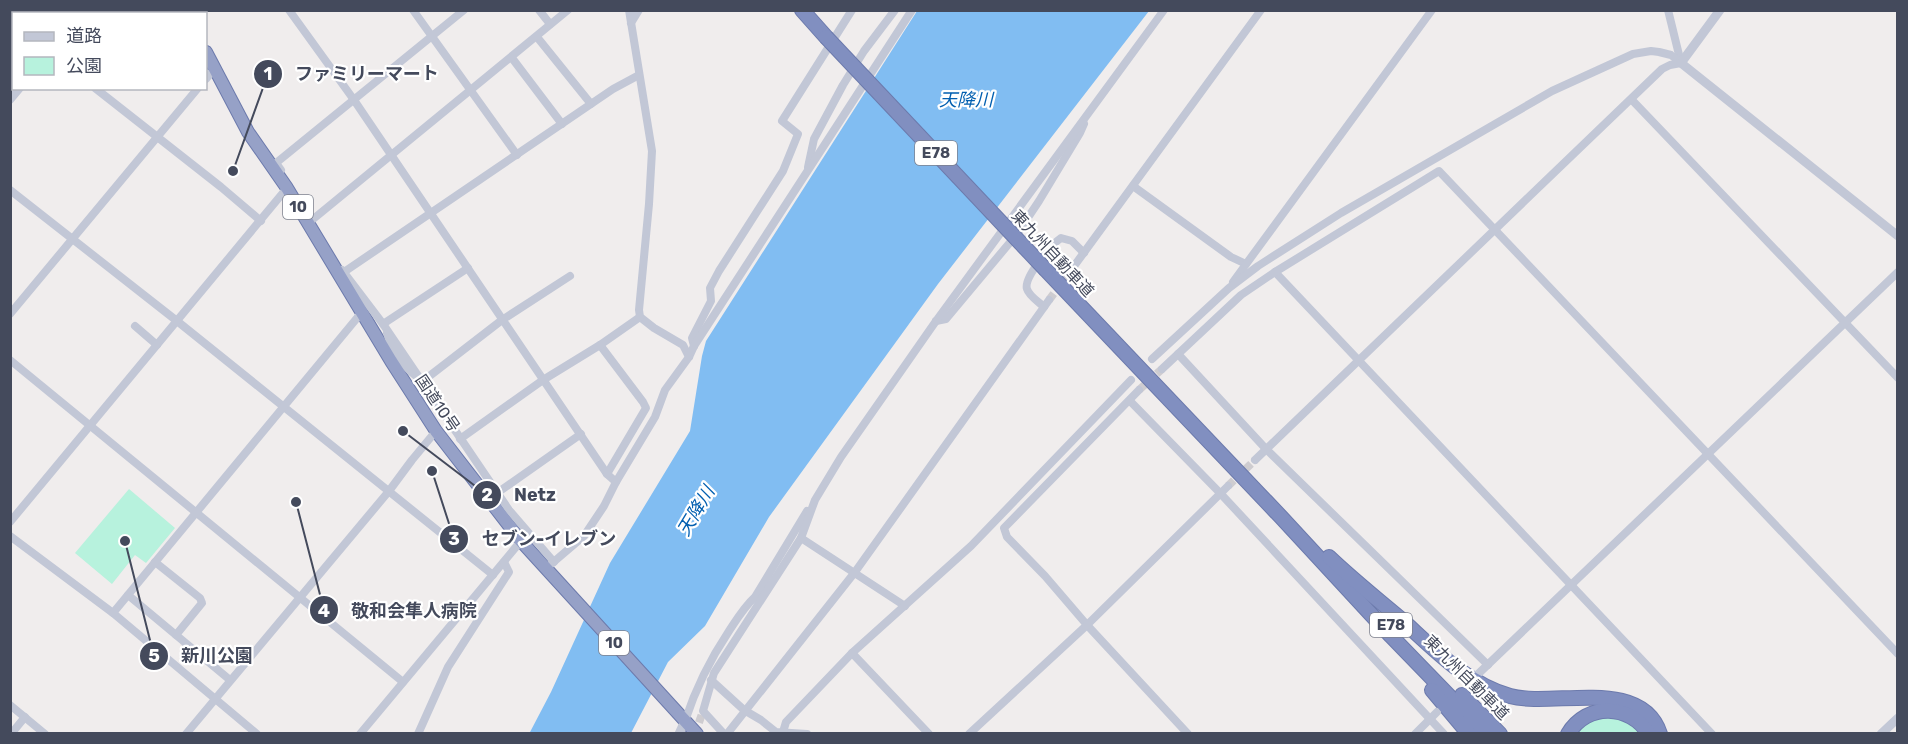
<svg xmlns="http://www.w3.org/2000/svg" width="1908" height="744" font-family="Rubik,'Noto Sans JP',sans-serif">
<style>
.green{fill:#b7f2dd}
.water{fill:#81bdf2}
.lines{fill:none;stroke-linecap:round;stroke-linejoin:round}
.minor-tunnel{stroke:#ceccd0;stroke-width:8;stroke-dasharray:8 4;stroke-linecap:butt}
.trunk-casing{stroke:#6c7aac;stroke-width:14}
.motorway-casing{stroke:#6c7aac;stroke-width:16}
.minor{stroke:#c2c7d6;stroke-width:8}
.tertiary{stroke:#c2c7d6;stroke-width:9}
.trunk{stroke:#96a1c7;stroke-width:12}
.motorway{stroke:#818fc0;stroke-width:14}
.motorway-bridge-casing{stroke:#6c7aac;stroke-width:16;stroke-linecap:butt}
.motorway-bridge{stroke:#818fc0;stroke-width:14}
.labels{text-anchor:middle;stroke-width:4.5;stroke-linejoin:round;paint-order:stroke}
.shield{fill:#fff;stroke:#7c808d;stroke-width:1.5}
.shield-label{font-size:15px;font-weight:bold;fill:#444a5c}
.street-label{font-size:16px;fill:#444a5c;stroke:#fff}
.water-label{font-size:18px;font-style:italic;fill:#025fb0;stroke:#fff}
.leader{fill:none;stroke:#444a5c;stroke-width:2}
.callout-dot{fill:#444a5c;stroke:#fff;stroke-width:2}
.mark-label{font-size:18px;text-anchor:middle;font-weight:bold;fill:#fff}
.callout-label{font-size:18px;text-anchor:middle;font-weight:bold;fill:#444a5c;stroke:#fff;stroke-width:4.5;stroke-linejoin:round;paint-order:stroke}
</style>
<rect width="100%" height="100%" fill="#f0eded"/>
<!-- green -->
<g class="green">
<polygon points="129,489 175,528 146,563 135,555 112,584 75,553"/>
<polygon points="1597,716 1626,719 1642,734 1575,734 1579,727"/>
</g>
<!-- water -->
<polygon class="water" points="917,11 1149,11 938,284 769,517 705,626 668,662 631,733 529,734 551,692 610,563 690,431 702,356 706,341"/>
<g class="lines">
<!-- minor-tunnel -->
<g class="minor-tunnel">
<polyline points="1049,300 1069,273"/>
<polyline points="1139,390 1162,369"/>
<polyline points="1228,486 1255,460"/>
<polyline points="695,734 703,711"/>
</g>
<defs>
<g id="trunk">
<polyline points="181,10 183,14"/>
<polyline points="206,52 248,132 287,188 391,361 436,431 521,541 697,734"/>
</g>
<g id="motorway">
<polyline points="802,10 826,37"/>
<polyline points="1046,270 1281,517 1391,636 1486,734"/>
<path d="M 1329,557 C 1352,579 1377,599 1402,620 C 1434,649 1467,684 1510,696 C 1553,708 1641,676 1660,734"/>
<polyline points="1432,690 1469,734"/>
<polyline points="1462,695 1500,734"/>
<path d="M 1568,734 C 1587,702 1630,704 1649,734"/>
</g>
</defs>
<!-- trunk casing -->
<use href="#trunk" class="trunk-casing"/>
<!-- motorway casing -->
<use href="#motorway" class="motorway-casing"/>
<!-- minor -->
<g class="minor">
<polyline points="289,10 354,100 607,474 616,482"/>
<polyline points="413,10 517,155"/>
<polyline points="539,10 550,24"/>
<polyline points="629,10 652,151 649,204 639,310 640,317 654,328 683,345 689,357"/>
<polyline points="1668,10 1681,63"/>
<polyline points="82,14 84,10"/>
<polyline points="10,21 14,23"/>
<polyline points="631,23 639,10"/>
<polyline points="537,37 591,104"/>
<polyline points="512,58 562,124"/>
<polyline points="206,79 215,68"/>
<polyline points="95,88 221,187 261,221"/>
<polyline points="10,100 20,88"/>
<polyline points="1632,100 1898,378"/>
<polyline points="808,167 814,139 843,85 864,51 895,10"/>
<polyline points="281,170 276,163 464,10"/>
<polyline points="1133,186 1231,257 1246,264"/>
<polyline points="10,190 177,321 493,575"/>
<polyline points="312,220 568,10"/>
<polyline points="342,270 383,324 509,510 554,562"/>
<polyline points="344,272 613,89 639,75"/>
<polyline points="1275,272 1712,734"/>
<polyline points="1069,273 1261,10"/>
<polyline points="1233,282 1432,10"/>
<path d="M 1044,307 C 1039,302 1029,296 1027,289 C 1023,278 1052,244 1061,238 L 1072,241 L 1084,253"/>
<polyline points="10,314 198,88"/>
<polyline points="936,321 946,319 1017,234 1039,201 1080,133 1084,124"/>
<polyline points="383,324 468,268"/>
<polyline points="135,326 157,345"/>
<path d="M 387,333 C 392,352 402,365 417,377"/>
<polyline points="600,345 643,402 646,408 607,474"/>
<polyline points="694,346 692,338 711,301 710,288 719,271 783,171 798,134 782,121 852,10"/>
<polyline points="1178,354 1266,449 1488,665"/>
<polyline points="1152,359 1229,288 1258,266 1341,213 1552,91 1633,54 1651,51 1659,52 1671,55 1681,63"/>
<polyline points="10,360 403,682"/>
<polyline points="1162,369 1241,295 1275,272 1439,171 1898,654"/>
<polyline points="423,381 502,320 570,276"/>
<polyline points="1139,390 1004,528 1007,537 1045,576 1087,625 1188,734"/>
<polyline points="1130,401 1220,493 1444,734"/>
<polyline points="460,439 543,380 600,345 640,317"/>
<polyline points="1255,460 1662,69 1670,65 1681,63"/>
<polyline points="497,493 581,434"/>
<polyline points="10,522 287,188"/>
<polyline points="10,536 113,613 257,734"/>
<polyline points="801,538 905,606"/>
<polyline points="155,562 200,598 202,603 176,635"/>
<polyline points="550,565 584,536 604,506 616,482 655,417 665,390 689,357 694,346 912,10"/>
<polyline points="128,595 230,680"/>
<polyline points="113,613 362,312"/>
<polyline points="852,653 929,734"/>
<polyline points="1477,675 1898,272"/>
<polyline points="711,680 744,710 761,720 776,732 807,734"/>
<polyline points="10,705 45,734"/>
<path d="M 685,721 C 696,687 709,661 729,631 C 737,619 744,607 755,597 L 807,511"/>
<polyline points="783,732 786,722 852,653 971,546 1131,380"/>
<polyline points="11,734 25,717"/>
<polyline points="186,734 389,491 412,460 436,431"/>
<polyline points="360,734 521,541"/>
<polyline points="418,734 448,667 509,572 504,562"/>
<polyline points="724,734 703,711 714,673 801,538 815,500 841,457 936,321 1164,10"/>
<polyline points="727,734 855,572 1049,300"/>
<polyline points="969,734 1087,625 1228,486"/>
<polyline points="1415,734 1437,712"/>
</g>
<!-- tertiary -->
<g class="tertiary">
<polyline points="1720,10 1681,63 1898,236"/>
<polyline points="679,734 685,721"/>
<polyline points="1881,734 1898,718"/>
</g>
<!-- trunk -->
<use href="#trunk" class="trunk"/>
<!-- motorway -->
<use href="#motorway" class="motorway"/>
<defs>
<polyline id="motorway-bridge" points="826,37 1046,270"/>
</defs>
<!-- motorway-bridge casing -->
<use href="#motorway-bridge" class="motorway-bridge-casing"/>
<!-- motorway-bridge -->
<use href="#motorway-bridge" class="motorway-bridge"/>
</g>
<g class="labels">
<!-- shield labels -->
<g class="shield">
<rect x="915" y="141" width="42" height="24" rx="4.5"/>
<rect x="283" y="195" width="30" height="24" rx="4.5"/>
<rect x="1370" y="613" width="42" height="24" rx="4.5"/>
<rect x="599" y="631" width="30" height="24" rx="4.5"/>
</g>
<g class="shield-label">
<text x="936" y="158">E78</text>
<text x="298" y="212">10</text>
<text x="1391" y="630">E78</text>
<text x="614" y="648">10</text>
</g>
<!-- street labels -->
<g class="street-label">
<text transform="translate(1053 253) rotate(47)" y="6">東九州自動車道</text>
<text transform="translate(438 403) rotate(56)" y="6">国道10号</text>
<text transform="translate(1467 677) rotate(45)" y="6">東九州自動車道</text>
</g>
<!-- water labels -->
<g class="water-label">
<text x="966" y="106">天降川</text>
<text transform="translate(696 511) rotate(-59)" y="6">天降川</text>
</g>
</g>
<!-- callouts -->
<path class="leader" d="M233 171L268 74M403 431L487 495M432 471L454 539M296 502L324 610M125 541L154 656"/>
<g class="callout-dot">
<circle cx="233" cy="171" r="6"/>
<circle cx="403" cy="431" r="6"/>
<circle cx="432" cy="471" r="6"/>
<circle cx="296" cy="502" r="6"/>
<circle cx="125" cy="541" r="6"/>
<circle cx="268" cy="74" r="15"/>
<circle cx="487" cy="495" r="15"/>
<circle cx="454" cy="539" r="15"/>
<circle cx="324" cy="610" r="15"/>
<circle cx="154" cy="656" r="15"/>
</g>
<g class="mark-label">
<text x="268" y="80">1</text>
<text x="487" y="501">2</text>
<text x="454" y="545">3</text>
<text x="324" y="617">4</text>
<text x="154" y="662">5</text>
</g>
<g class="callout-label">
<text x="367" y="80">ファミリーマート</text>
<text x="535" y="501">Netz</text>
<text x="549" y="545">セブン-イレブン</text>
<text x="414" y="617">敬和会隼人病院</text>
<text x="217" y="662">新川公園</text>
</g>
<!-- border -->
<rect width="1908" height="744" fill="none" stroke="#444a5c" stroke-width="24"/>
<!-- legend -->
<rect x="12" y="12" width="195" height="78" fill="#ffffff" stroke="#b4b7be" stroke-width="1.5"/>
<rect x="24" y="32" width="30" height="9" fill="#c2c7d6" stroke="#b4b7be" stroke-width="1.5"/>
<text x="66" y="42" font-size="18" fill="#444a5c">道路</text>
<rect x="24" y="57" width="30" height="18" fill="#b7f2dd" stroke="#b4b7be" stroke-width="1.5"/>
<text x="66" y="72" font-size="18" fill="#444a5c">公園</text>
</svg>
